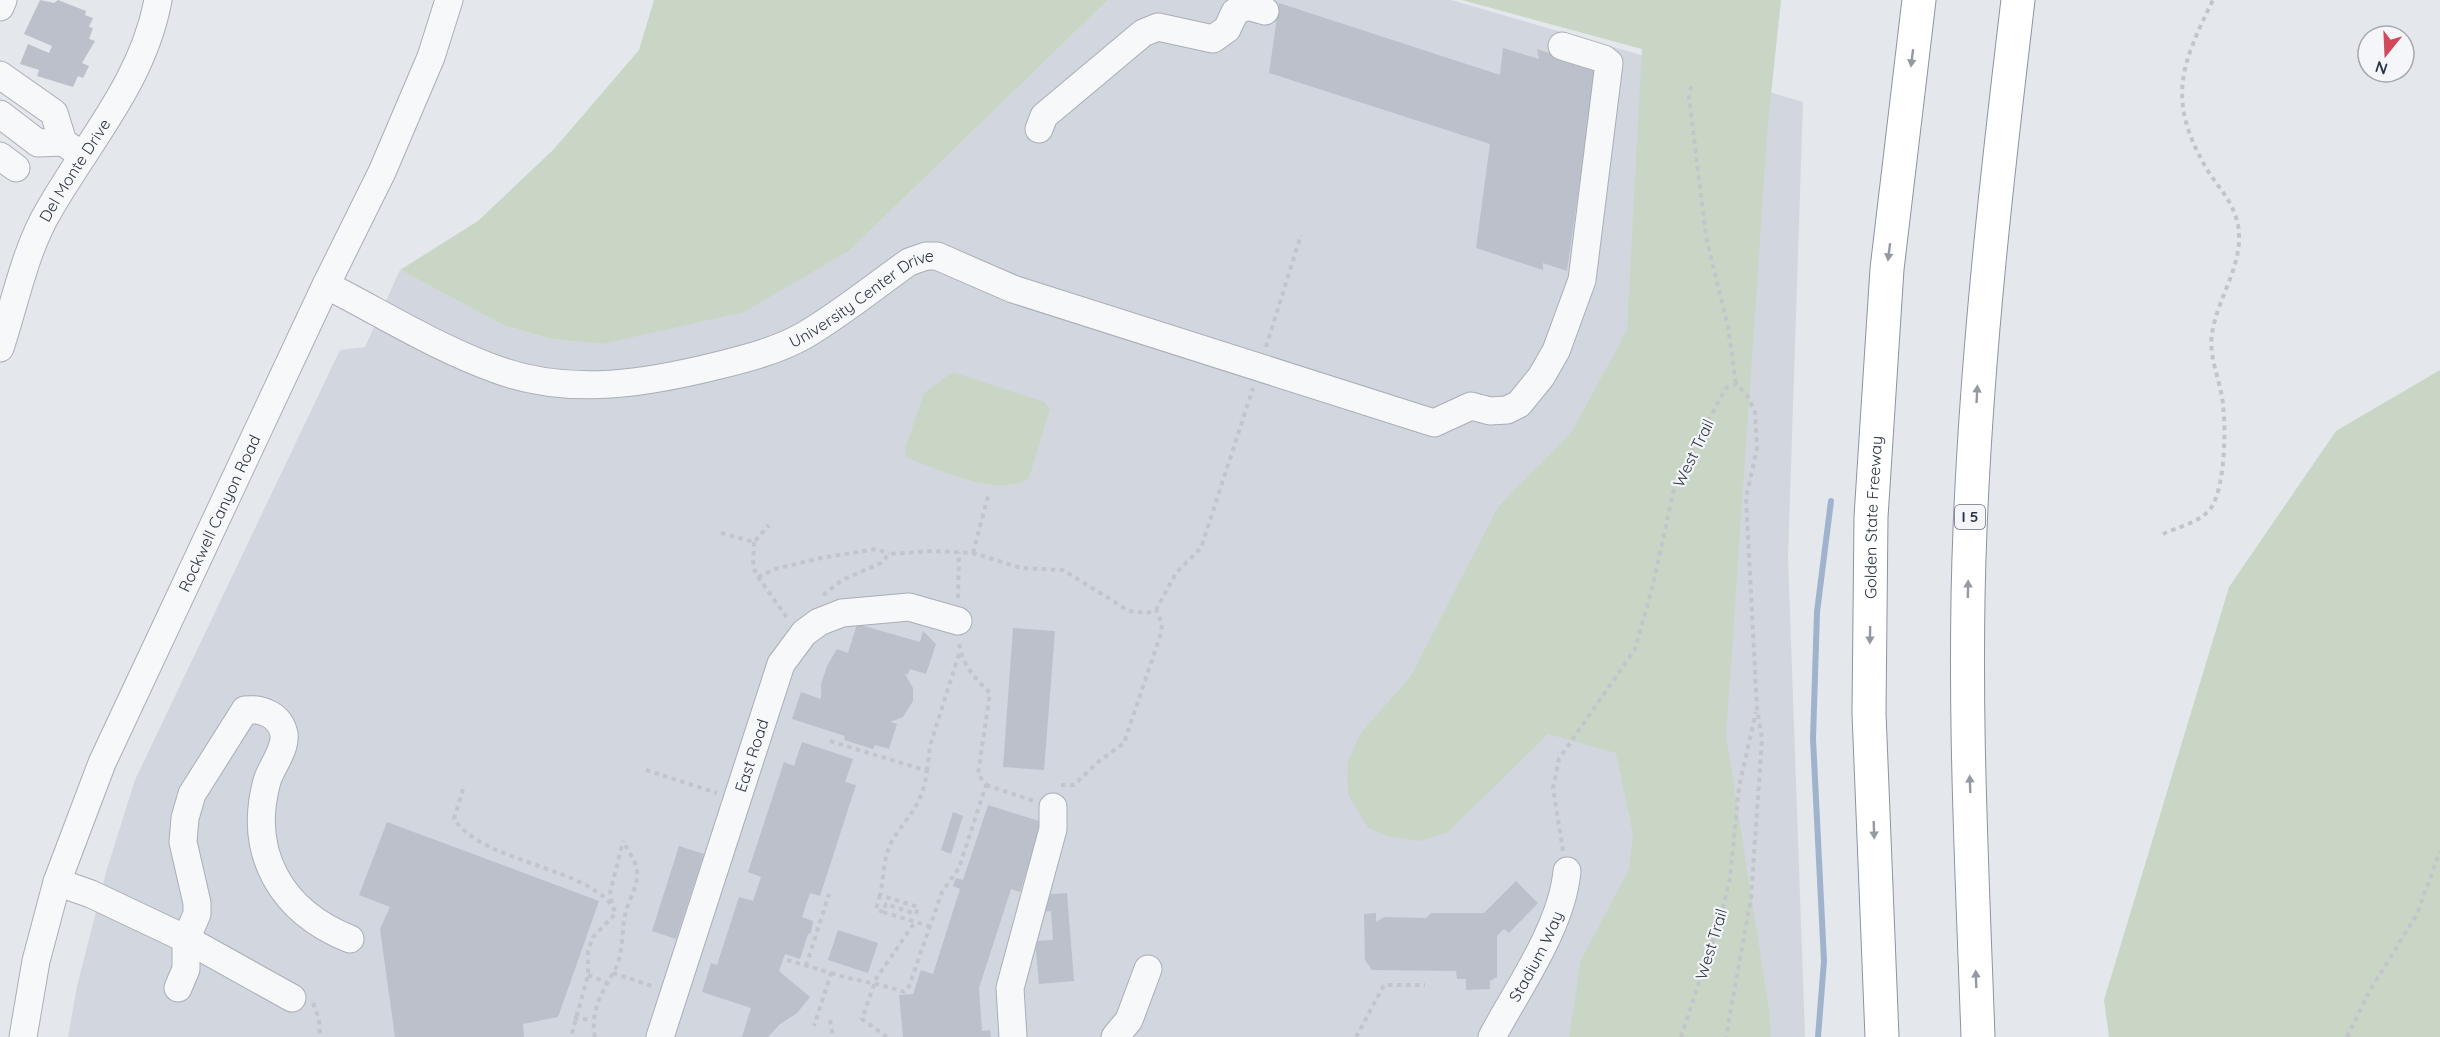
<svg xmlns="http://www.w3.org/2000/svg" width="2440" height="1037" font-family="Quicksand,sans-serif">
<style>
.built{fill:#d2d6de}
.green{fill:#c9d6c5}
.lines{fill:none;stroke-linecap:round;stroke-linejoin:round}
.stream{stroke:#9fb4cc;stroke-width:6}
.building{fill:#bbc0ca}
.minor-casing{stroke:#a9aeb7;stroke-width:29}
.highway-casing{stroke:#8b94a3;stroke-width:35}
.path{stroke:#c2c5cb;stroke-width:4;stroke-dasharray:4.5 4.5;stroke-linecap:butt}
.minor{stroke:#f7f8fa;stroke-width:27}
.highway{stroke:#fff;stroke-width:33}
.oneway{fill:#959aa2}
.labels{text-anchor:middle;stroke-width:4.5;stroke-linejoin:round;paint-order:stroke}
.shield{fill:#f4f6f9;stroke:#676e7b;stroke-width:1.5}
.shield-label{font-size:15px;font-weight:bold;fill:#2b3445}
.street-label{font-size:16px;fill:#2b3445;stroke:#f4f6f9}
</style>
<rect width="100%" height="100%" fill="#e4e7ec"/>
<!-- built -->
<polygon class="built" points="1108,0 1451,0 1803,102 1788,557 1805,1037 68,1037 77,986 107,869 135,780 340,350 365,347 400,270 503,325 551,339 602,344 850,250"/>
<!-- green -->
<g class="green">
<polygon points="654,0 1108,0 850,250 744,312 602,344 551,339 503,325 400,270 478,221 554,149 639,50"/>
<polygon points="1462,0 1781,0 1768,123 1726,736 1769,1009 1771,1037 1569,1037 1581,960 1629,869 1633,834 1616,753 1548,734 1448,832 1421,841 1390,837 1368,828 1348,794 1347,764 1360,734 1411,676 1498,507 1571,433 1627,330 1642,49"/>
<polygon points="2440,370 2440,1037 2109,1037 2104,1000 2229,587 2336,431"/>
<path d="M 953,372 L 1044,402 L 1050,409 L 1029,478 C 997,499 940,469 907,458 L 905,449 L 924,393 Z"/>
</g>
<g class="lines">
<!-- stream -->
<polyline class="stream" points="1818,1037 1824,961 1813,739 1817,612 1831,501"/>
</g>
<!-- building -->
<g class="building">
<polygon points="40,0 54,3 58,0 86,11 85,15 93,18 89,27 93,28 89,39 95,41 82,63 89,66 83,78 78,76 73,87 37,76 39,70 20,64 28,44 49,53 52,46 24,34"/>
<polygon points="1279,3 1500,75 1503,48 1539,59 1537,49 1596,68 1567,271 1543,263 1543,270 1476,248 1490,144 1269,73"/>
<polygon points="857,624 920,642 923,631 936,644 926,674 910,669 908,674 905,674 913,688 913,701 903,717 890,722 897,724 889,749 875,745 873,749 844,740 845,736 792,719 801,692 821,699 821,684 827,666 837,649 848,653"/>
<polygon points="1013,628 1055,631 1044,770 1003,767"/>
<polygon points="802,742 853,759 845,782 856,785 820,896 810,893 802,917 813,921 811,933 808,934 800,959 785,954 779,971 810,997 797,1013 779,1025 768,1037 742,1037 751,1008 702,992 711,963 717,965 739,897 753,901 761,877 748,872 784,762 794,766"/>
<polygon points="988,805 1042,822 1020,892 1011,889 979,988 982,1031 990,1030 991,1037 903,1037 899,995 913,994 921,970 933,974 960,889 953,886 956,878 963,880"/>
<polygon points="953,812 963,816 951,854 941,850"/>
<polygon points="387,822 599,901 558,1017 523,1024 524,1037 395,1037 380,929 390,907 359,895"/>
<polygon points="679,846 704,854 676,939 652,931"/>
<polygon points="1516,881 1538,903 1509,933 1504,929 1497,936 1497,977 1490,981 1490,989 1466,990 1466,979 1457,979 1456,971 1372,970 1365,960 1364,914 1376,913 1376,922 1384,917 1426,918 1431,913 1484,913"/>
<polygon points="1067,893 1074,981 1039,984 1035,941 1053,940 1051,911 1041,912 1040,895"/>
<polygon points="838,930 878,943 868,973 828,960"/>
</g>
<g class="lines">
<defs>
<g id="minor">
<polyline points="0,7 3,0"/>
<polyline points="0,75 54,113 63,142 83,156"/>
<polyline points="0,114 38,143 63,142"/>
<polyline points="1039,129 1044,116 1143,33 1158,27 1213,39 1227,29 1235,12 1247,6 1265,11"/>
<polyline points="0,156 16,168"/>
<path id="s1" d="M 326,285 C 383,314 440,350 501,371 C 573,396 648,383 720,365 C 748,358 779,350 805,335 C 841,314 875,286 909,262 L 926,256 L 937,256 L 1013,289 L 1434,423 L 1471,406 L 1490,411 L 1507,410 L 1519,404 L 1541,377 L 1556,351 L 1582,280 L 1609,63 L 1604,59 L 1562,46"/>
<path id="s2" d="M 0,348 C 15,303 25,250 49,210 C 89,140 143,81 158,0"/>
<polyline points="57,882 91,894 186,939 292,998"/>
<path d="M 178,988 L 186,969 L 186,939 L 197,914 L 197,903 L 183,842 L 185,818 L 192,794 L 245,710 C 262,708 280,715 284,734 C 286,750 271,767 267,781 C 247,854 282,912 350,939"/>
<path id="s3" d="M 23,1037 L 36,961 L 57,882 L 102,763 L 326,285 L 382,172 L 431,57 L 449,0"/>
<path id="s4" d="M 660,1037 L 781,664 L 804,633 L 819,622 L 842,613 L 909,607 L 958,621"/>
<polyline points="1013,1037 1010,988 1053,829 1053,807"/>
<polyline points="1115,1037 1129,1020 1148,969"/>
<path id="s5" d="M 1492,1037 C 1518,988 1562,927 1567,871"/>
</g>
<g id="highway">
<path id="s6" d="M 1882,1037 L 1869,713 L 1871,517 L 1887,269 L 1919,0"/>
<path d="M 1978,1037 C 1972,868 1963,699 1970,530 C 1977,353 1997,176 2018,0"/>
</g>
</defs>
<!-- minor casing -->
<use href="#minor" class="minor-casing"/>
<!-- highway casing -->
<use href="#highway" class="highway-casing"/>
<!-- path -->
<g class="path">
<polyline points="1691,86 1689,97 1706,237 1728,327 1736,384"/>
<polyline points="1266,347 1301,235"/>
<polyline points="721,533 754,542 769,525"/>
<path d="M 2163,534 C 2178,527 2201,522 2211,508 C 2226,486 2227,418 2221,392 C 2217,373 2209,354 2212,334 C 2217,297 2245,264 2238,225 C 2233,200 2217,187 2205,166 C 2167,99 2181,65 2213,0"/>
<polyline points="754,542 753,567 758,577 788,619"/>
<polyline points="973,553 988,496"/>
<polyline points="758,577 775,569 821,558 876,549 889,554"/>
<polyline points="823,595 842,580 881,563 889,554 933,551 973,553 1021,568 1063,570 1129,611 1147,613 1156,610 1176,573 1201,548 1253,388"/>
<polyline points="958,598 959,552"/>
<path d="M 830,741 L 927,771 C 922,807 909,813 892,841 C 883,857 884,878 880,895 L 918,907 L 916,914 L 886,904 L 883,912 L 929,926"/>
<polyline points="646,770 717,793"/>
<polyline points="927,771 930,746 959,654"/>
<polyline points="986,785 1034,801"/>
<polyline points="1061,785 1074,785 1098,762 1124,743 1161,633 1162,624 1156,610"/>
<path d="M 463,789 L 454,819 C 484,865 596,867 616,913 L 593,937 L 588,951 L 588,975 L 571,1037"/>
<polyline points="1563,851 1553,788 1559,759 1635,649 1653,585 1673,493 1684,465 1726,388 1736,384 1747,395 1755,412 1757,448 1746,498 1757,708 1762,739 1751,898 1726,1037"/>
<polyline points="880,895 876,909 883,912"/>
<polyline points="612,903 610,893 623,841"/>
<polyline points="787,960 831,973 814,1026"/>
<polyline points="806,966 829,894"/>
<polyline points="613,973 655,987"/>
<path d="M 831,973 C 855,981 879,983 904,992 L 908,989 L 942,892 L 959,868 L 986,785 L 978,774 L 990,693 C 975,679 960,662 959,641"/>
<polyline points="588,975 606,982"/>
<polyline points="313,1003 319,1019 320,1037"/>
<polyline points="574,1018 592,1020"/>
<polyline points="830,1020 833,1037"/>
<path d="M 595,1037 C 590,1012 601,994 613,973 C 624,956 621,934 625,915 C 628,900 639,886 637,870 C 636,861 627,850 623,841"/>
<polyline points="887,1037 862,1019 876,979 915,922"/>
<polyline points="1356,1037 1384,985 1425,985"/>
<polyline points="1681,1037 1721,916 1730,878 1739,787 1756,712"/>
<polyline points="2347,1037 2369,992 2417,914 2440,851"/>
</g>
<!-- minor -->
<use href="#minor" class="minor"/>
<!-- highway -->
<use href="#highway" class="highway"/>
</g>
<!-- one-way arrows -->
<defs><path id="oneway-solid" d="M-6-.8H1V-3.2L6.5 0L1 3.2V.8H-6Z" transform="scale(1.5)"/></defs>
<g class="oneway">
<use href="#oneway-solid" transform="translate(1912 58) rotate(97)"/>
<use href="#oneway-solid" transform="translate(1889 252) rotate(97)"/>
<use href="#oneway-solid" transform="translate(1977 394) rotate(-87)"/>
<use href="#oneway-solid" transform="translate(1968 589) rotate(-89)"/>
<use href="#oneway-solid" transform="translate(1870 635) rotate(91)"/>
<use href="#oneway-solid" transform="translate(1970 784) rotate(-92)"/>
<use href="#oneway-solid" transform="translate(1874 830) rotate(88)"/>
<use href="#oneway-solid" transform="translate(1976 979) rotate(-92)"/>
</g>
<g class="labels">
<!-- shield labels -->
<rect class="shield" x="1955" y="505" width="30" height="24" rx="4.5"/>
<g class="shield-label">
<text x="1970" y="522">I 5</text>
</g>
<!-- street labels -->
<g class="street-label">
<text dy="6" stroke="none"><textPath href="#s2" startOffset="194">Del Monte Drive</textPath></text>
<text dy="6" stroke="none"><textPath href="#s1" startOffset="576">University Center Drive</textPath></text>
<text transform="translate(1693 453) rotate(-64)" y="6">West Trail</text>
<text dy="6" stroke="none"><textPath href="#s3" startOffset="562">Rockwell Canyon Road</textPath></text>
<text dy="6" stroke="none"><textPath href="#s6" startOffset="520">Golden State Freeway</textPath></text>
<text dy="6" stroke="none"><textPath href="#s4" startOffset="296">East Road</textPath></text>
<text transform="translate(1711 944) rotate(-73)" y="6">West Trail</text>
<text dy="6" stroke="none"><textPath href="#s5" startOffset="92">Stadium Way</textPath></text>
</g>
</g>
<!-- north arrow -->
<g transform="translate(2386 54) rotate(198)"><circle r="28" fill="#f4f6f9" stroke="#a4a8b1" stroke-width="1.5"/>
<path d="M0-4.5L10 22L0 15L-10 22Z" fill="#d1495b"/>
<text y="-9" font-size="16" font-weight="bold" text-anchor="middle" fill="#2b3445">N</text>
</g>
</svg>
